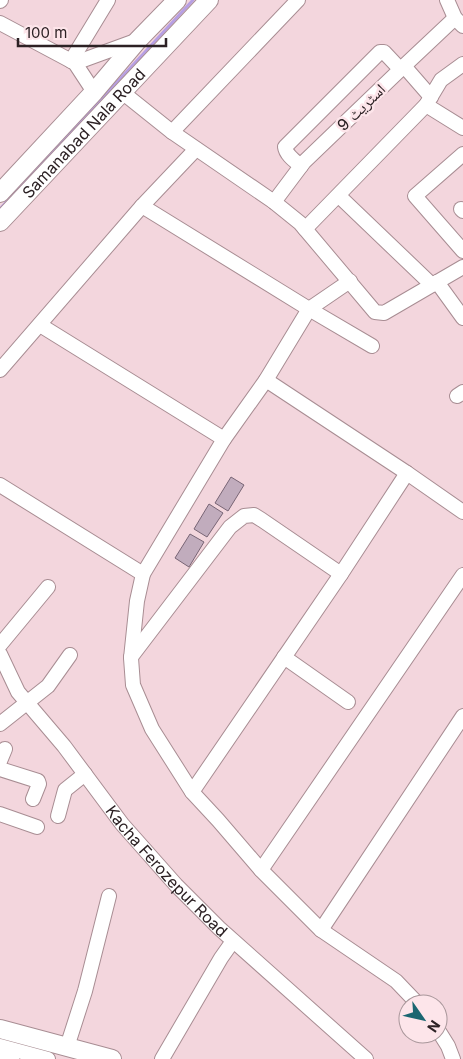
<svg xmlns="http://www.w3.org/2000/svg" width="463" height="1059" font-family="Inter,'Noto Naskh Arabic',sans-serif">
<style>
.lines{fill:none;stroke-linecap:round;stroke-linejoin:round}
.stream{stroke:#b79fe3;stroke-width:3}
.building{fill:#c1acbd;stroke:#786575}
.minor-casing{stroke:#a88d93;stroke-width:16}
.major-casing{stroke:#a88d93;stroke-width:20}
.minor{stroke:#fff;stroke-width:14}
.major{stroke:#fff;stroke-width:18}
.labels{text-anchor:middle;stroke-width:5;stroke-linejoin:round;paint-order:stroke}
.street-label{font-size:16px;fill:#2c2124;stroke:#fde5ea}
</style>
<rect width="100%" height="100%" fill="#f3d6dd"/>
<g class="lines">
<!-- stream -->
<polyline class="stream" points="0,209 193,0"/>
</g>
<!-- building -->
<g class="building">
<polygon points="231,477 244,485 228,511 215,503"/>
<polygon points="209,504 223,513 207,537 194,529"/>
<polygon points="190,534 204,542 189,567 175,558"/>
</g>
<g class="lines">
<defs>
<g id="minor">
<polyline points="447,0 455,18 463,26"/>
<polyline points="0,1 1,0"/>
<polyline points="0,23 75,63 94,92"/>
<polyline points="71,61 108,0"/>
<polyline points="75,63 138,40"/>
<polyline points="404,66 431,97"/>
<polyline points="122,92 172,132 274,202 300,223 375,312 384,313 463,267"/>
<polyline points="426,105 463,128"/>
<polyline points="172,132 298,0"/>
<polyline points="463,154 415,196 463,251"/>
<path d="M 301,166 C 295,161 286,155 285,147 L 380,52 L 384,52 L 400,69"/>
<polyline points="339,196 432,285"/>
<polyline points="274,202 304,162 404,66 455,18"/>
<polyline points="142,206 309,309 372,346"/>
<polyline points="461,209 463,211"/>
<polyline points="305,229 426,105 441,80 463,64"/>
<polyline points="350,281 309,309 266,380 224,439 143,574 137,601 131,658 133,685 152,729 192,792 218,820 261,870 321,930 396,981 418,1004"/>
<polyline points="437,282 463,318"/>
<polyline points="40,325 224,439"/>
<polyline points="0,370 142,206 196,149"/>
<polyline points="266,380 407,473 463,512"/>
<polyline points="457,396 463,392"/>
<polyline points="0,485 143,574"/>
<polyline points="0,645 48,587"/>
<path id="s1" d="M 0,654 L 18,692 L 64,746 L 122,824 L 176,885 L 219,928 L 366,1059"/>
<polyline points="131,657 230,527 244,516 254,515 262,520 341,574"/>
<polyline points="284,657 348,702"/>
<polyline points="0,724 48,686 70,655"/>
<polyline points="0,761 5,749"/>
<polyline points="0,769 38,781 39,784 33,799"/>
<polyline points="192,792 341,574 407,473"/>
<polyline points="0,814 37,827"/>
<polyline points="58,816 65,790 85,774"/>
<polyline points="261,870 463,575"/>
<polyline points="321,930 463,716"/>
<polyline points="438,1030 448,1046 453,1059"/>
<polyline points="0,1046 48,1059"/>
<polyline points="67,1047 85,991 109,896"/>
<polyline points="162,1059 221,958 233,941"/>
</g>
<g id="major">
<polyline points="0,193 94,92 138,40 177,0"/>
<path id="s2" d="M 0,222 L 209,0"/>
<polyline points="0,1029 112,1059"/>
<polyline points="0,1056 10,1059"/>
</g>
</defs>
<!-- minor casing -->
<use href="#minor" class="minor-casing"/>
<!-- major casing -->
<use href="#major" class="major-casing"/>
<!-- minor -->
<use href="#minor" class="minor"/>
<!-- major -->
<use href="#major" class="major"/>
</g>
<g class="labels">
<!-- street labels -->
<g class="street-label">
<text transform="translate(361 107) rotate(-44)" y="6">اسٹریٹ 9</text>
<text dy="6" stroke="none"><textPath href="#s2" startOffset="122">Samanabad Nala Road</textPath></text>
<text dy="6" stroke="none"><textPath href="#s1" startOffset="275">Kacha Ferozepur Road</textPath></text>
</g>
</g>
<!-- north arrow -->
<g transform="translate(423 1019) rotate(124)"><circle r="24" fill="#fde5ea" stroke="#a9979b"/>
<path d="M0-4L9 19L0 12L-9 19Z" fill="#1b6671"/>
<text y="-8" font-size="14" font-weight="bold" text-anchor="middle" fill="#2c2124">N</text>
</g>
<!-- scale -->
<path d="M18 38v8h148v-8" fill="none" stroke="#2c2124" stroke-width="2.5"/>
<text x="25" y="38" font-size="15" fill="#2c2124" stroke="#fde5ea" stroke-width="4" paint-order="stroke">100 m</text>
</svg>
